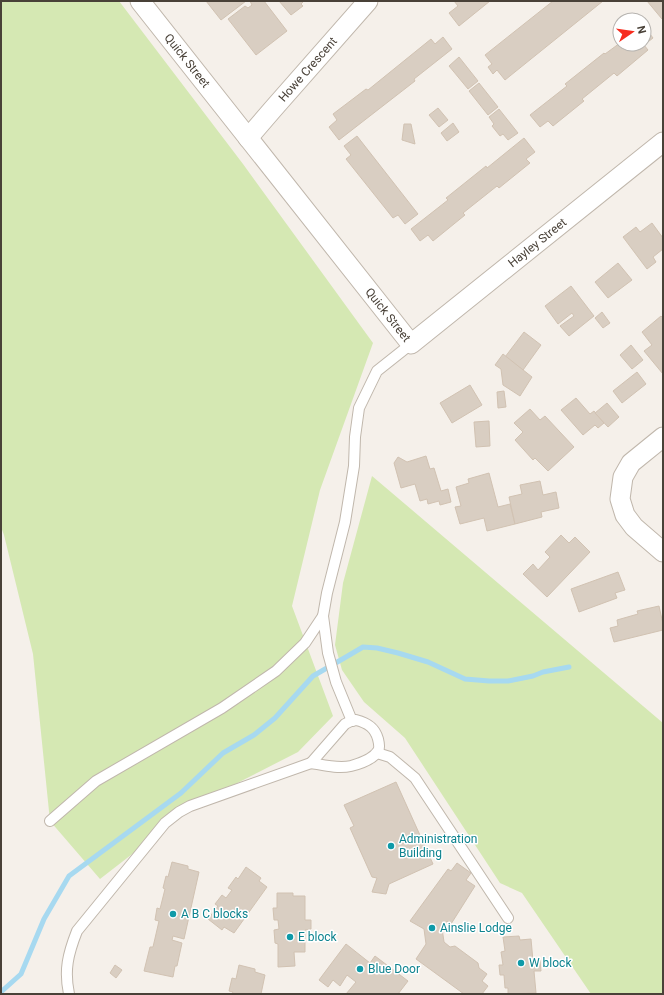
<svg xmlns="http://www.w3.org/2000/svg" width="664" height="995" font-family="Roboto,sans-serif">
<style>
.green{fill:#d5e8b3}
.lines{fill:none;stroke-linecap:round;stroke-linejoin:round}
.stream{stroke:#a7d9f0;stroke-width:5}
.building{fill:#d9cec2;stroke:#d1c2b2}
.lane-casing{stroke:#c0b7ac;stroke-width:12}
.street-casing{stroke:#c0b7ac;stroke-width:21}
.lane{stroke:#fff;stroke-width:10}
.street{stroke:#fff;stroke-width:19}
.culture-dot{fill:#0f9aa8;stroke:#fff;stroke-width:1.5}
.labels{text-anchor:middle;stroke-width:3;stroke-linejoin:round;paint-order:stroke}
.street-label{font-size:12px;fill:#494138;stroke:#fff}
.culture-label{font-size:12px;fill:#0d838f;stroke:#fff;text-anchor:start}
</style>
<rect width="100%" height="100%" fill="#f5f0ea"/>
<!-- green -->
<g class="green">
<polygon points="1,1 119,1 243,164 373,343 320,490 292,606 333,716 298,752 198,803 100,879 50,821 33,654 4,535 1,527"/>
<polygon points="372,476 663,723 663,994 591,994 522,893 500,883 405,738 364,702 342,670 335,645 343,583"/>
</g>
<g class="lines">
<!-- stream -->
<polyline class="stream" points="1,992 21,974 44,919 69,876 181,793 223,753 254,735 275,718 313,676 346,657 363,647 377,648 398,653 428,662 465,679 489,681 508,681 533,676 543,672 569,667"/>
</g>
<!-- building -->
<g class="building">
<polygon points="206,1 246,1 221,20"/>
<polygon points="250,1 264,1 287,31 256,55 228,19 245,6 248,8 252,5"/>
<polygon points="279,1 304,1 301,4 303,6 291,15"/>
<polygon points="454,1 490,1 459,26 449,13 458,6"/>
<polygon points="553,1 603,1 505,80 497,70 493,74 488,67 492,64 485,55"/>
<polygon points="647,1 663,1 663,18 662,19"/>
<polygon points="644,26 653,38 644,45 648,50 617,76 614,73 582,99 584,101 553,126 548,121 540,127 530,115 567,86 565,84 604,53 605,54 620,43 620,44 644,44"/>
<polygon points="443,37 452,49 414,79 415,81 339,140 329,127 337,120 333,114 366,89 368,90 431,39 435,44"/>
<polygon points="459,57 478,81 468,89 449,66"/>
<polygon points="479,83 498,107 488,115 469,91"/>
<polygon points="438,108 448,120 439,127 429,115"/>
<polygon points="499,109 518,133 508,140 503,134 500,136 492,126 494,124 489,117"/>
<polygon points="453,123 459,132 447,141 441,133"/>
<polygon points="404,124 411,124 415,144 402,140"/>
<polygon points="357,136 418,214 405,224 398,215 393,218 346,159 351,155 344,146"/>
<polygon points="524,138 535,152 526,159 530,163 499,188 497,186 463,213 465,215 433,241 428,235 420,241 411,229 448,200 446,198 486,166 487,168"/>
<polygon points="652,223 663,238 663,249 653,257 656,262 647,269 623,237 636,227 640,232"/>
<polygon points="618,263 632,280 608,298 595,282"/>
<polygon points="571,286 594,316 569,336 560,326 574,316 572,313 558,324 545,306"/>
<polygon points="602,312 610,323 603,328 595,318"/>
<polygon points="661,316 663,318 663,374 644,351 652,345 642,332"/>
<polygon points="524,332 541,345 523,370 505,357"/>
<polygon points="631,345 643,360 632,369 620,355"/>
<polygon points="503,354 532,377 520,396 503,385 501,369 495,365"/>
<polygon points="637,372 646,384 622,403 613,391"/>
<polygon points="470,385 482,405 452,423 440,403"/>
<polygon points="504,391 506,407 498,408 497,392"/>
<polygon points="576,398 590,414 594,411 604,423 598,428 595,425 583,435 561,410"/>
<polygon points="607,403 619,417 608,427 595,413"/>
<polygon points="530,409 540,420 545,416 574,447 548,471 535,458 533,460 515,440 523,432 514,423"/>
<polygon points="489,421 490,446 476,447 474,422"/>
<polygon points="426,456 430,469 434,468 441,491 448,489 451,502 440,505 439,501 428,504 427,499 420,501 415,484 401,488 394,463 398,457 407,462"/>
<polygon points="489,473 498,507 510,504 515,524 487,531 484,518 460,524 455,507 461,506 456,487 469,483 468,479"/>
<polygon points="540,481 543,495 556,492 559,508 541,512 542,517 515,524 509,497 522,494 520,485"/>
<polygon points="561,535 569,543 575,537 590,552 547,597 523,574 533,564 538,570 550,557 545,552"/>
<polygon points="618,572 625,590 615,593 617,598 579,612 571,589"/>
<polygon points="659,606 663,624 663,630 614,642 610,628 618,626 617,620 638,614 637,611"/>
<polygon points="396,782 433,864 389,884 386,894 372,892 377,878 372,877 350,828 354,826 344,805"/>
<polygon points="172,862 188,866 188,869 199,872 184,939 173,936 172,940 182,943 177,966 175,966 173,977 144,971 150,947 153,947 159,921 155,920 157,908 160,909 165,889 163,888 166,876 168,877"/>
<polygon points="457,863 471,873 466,880 475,886 451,924 447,921 442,928 444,942 450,947 455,946 478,963 479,968 487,974 482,981 488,986 482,994 464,994 416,959 426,944 424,929 410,921 448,869 451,871"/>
<polygon points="246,867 261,878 259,881 267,887 234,933 224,927 222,930 208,919 218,906 215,904 222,895 226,898 232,890 228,888 236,877 238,879"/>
<polygon points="277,893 293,893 293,896 305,896 305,920 311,920 311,929 305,930 305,952 294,952 295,966 278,967 278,944 275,943 274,930 279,929 278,920 274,920 273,908 277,908"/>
<polygon points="519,936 520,940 531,939 533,961 540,960 541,971 534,971 536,993 508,994 508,988 505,988 504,975 500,975 499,965 503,965 501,952 505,951 503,937"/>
<polygon points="346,944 370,963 375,956 408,981 398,994 346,994 356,982 347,975 340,986 333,980 328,987 319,980"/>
<polygon points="115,965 122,970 116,978 110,973"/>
<polygon points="239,965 255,969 255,972 265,975 261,994 232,994 233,992 229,991 232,978 236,979"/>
</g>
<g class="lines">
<defs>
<g id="lane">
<path d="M 356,720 C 368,723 375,728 378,739 C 379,743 380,748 378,751 C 373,759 359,764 351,766 C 338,769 323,765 311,763 L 345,724 L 351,721 Z"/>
<polyline points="352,721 336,682 328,653 323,616 327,593 345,522 354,466 355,437 359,408 377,371 411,344"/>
<polyline points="377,753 390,757 415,778 508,918"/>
<polyline points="50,821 96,781 222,708 276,671 305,643 323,616"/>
<path d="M 69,994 C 64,970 68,954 77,931 L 165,823 L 179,812 L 190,806 L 311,763"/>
</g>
<g id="street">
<path id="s1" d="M 140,1 L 411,344 L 663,142"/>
<path id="s2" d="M 248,138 L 273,109 L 368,1"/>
<polyline points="663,437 631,463 623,477 620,499 625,515 634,527 663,552"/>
</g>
</defs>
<!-- lane casing -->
<use href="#lane" class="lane-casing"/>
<!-- street casing -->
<use href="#street" class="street-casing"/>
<!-- lane -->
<use href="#lane" class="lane"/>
<!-- street -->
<use href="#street" class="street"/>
</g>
<!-- markers -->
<g class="culture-dot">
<circle cx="391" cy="846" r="4"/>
<circle cx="173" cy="914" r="4"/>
<circle cx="432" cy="928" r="4"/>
<circle cx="290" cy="937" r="4"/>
<circle cx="521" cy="963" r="4"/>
<circle cx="360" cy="969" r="4"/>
</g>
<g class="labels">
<!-- street labels -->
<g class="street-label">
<text dy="4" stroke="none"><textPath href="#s1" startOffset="76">Quick Street</textPath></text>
<text dy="4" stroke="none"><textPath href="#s2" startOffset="91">Howe Crescent</textPath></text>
<text dy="4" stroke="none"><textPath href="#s1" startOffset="599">Hayley Street</textPath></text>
<text dy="4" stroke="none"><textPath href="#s1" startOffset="400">Quick Street</textPath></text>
</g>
<!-- culture labels -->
<g class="culture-label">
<text x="399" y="843">Administration<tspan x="399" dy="14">Building</tspan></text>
<text x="181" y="918">A B C blocks</text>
<text x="440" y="932">Ainslie Lodge</text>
<text x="298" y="941">E block</text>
<text x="529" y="967">W block</text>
<text x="368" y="973">Blue Door</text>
</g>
</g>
<!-- border -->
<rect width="664" height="995" fill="none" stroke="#494138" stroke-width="4"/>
<!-- north arrow -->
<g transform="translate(632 32) rotate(77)"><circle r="19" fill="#ffffff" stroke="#b6b3af"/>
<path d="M0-3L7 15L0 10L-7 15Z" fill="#f72c1e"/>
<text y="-6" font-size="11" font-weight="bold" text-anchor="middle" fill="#494138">N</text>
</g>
</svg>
